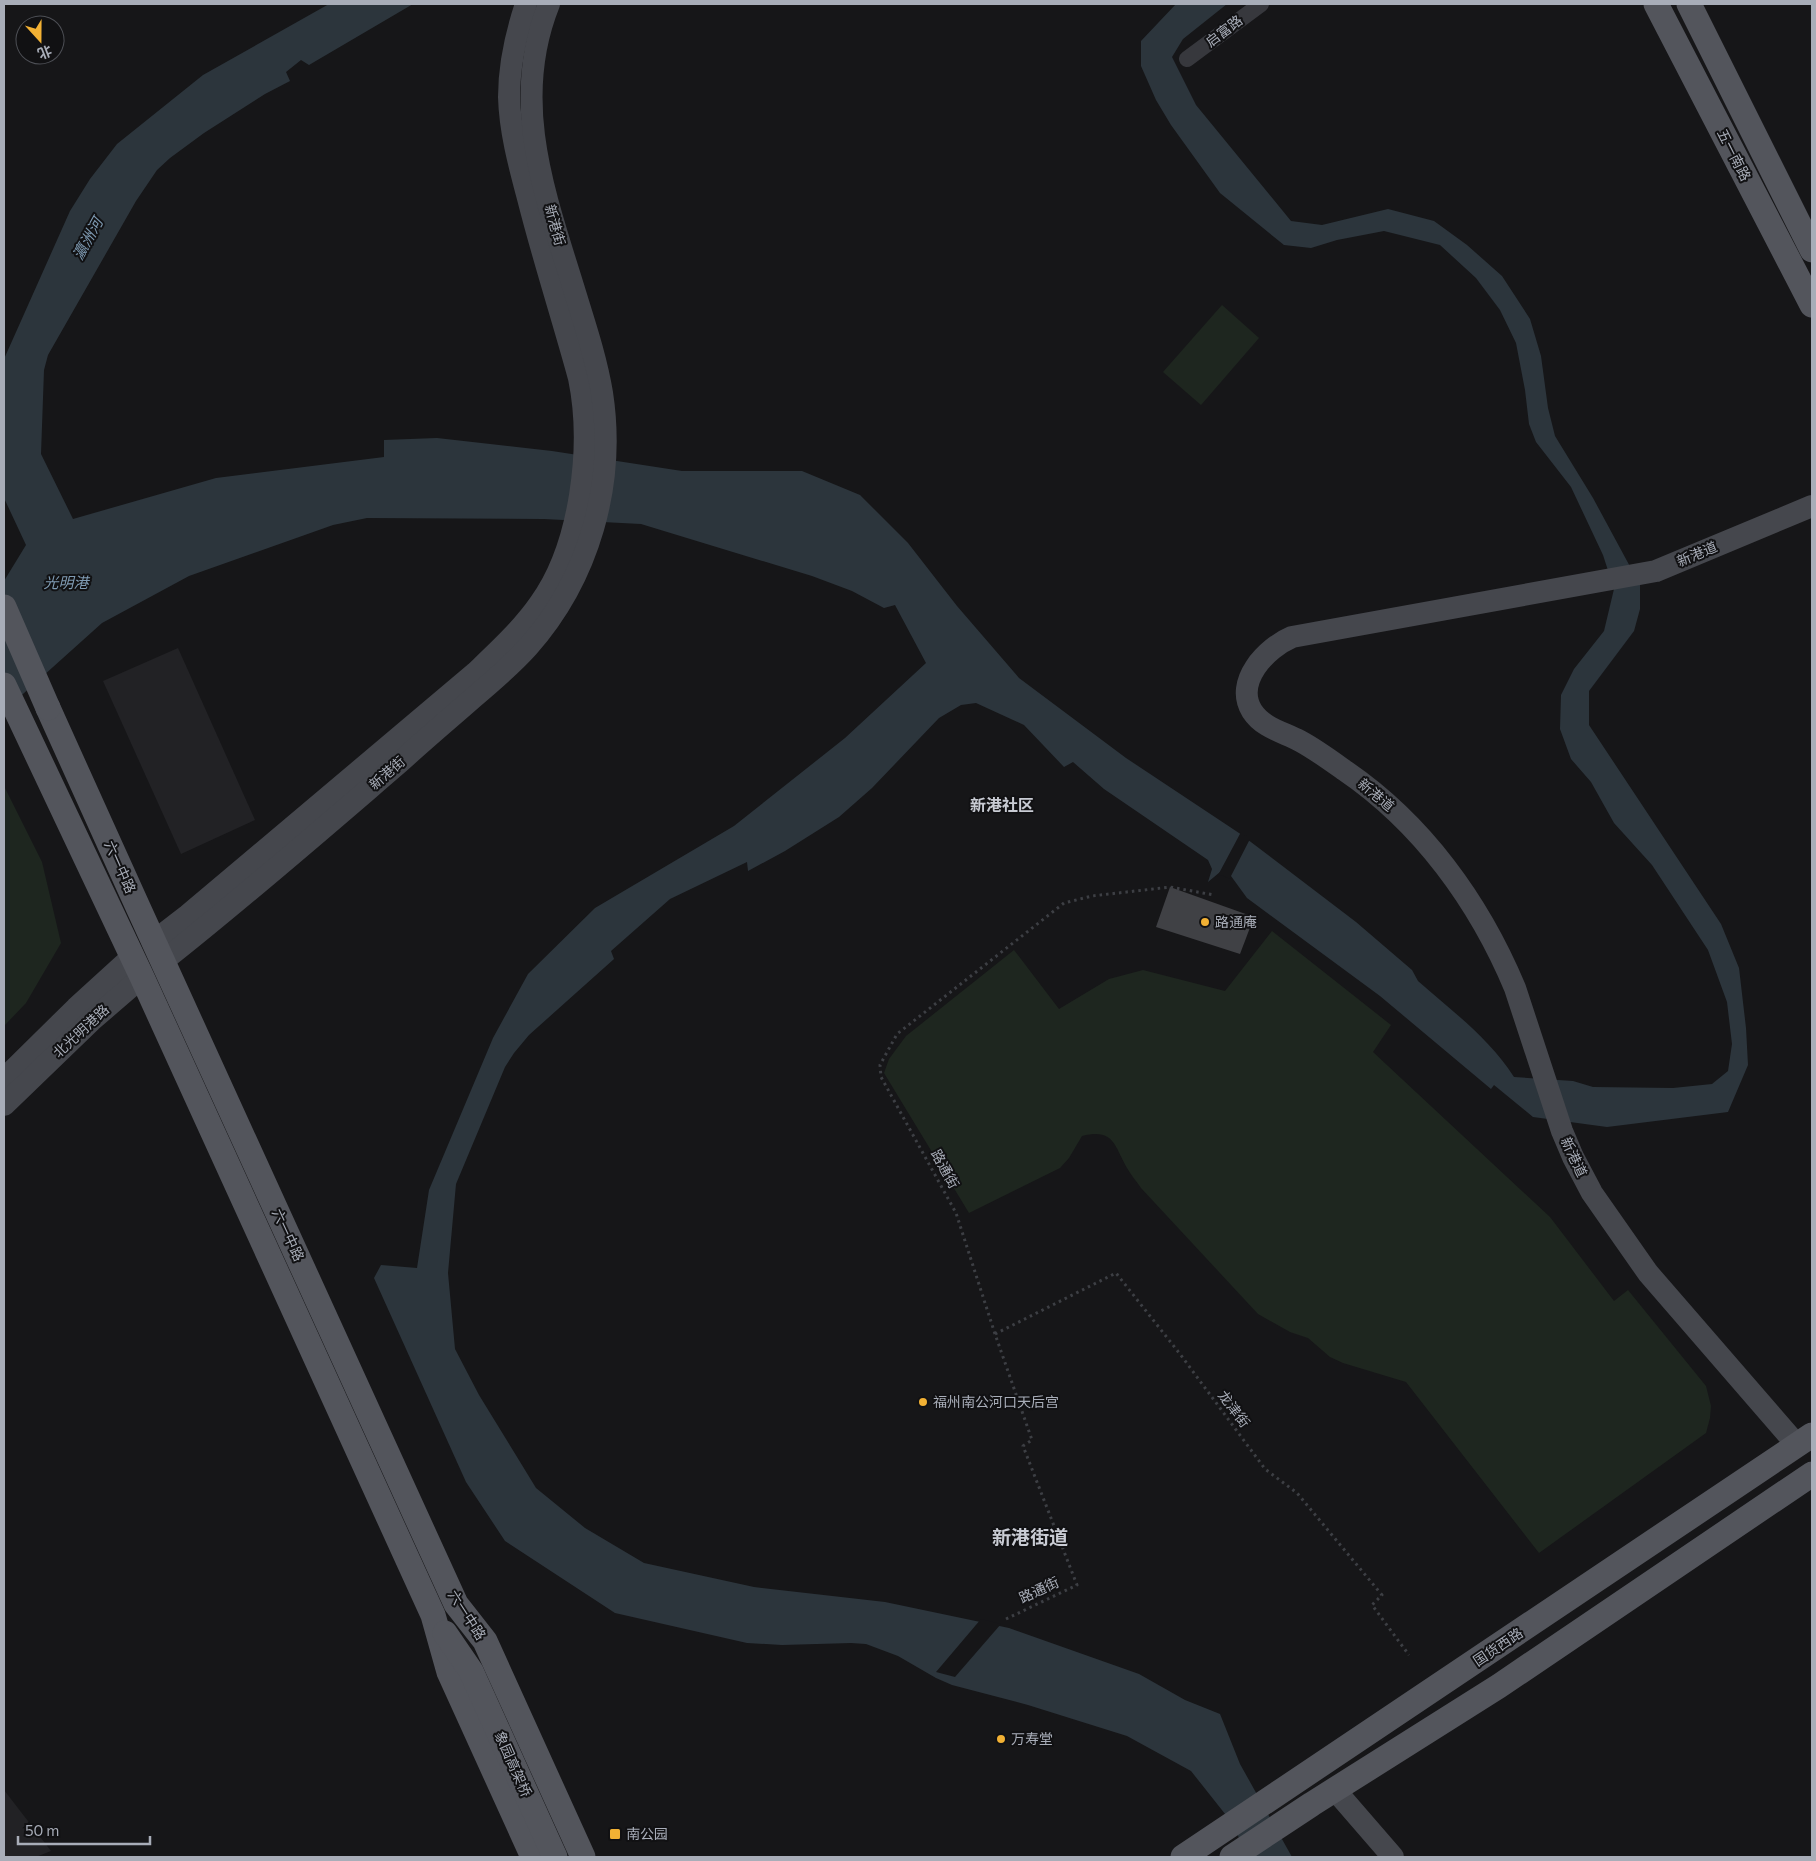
<svg xmlns="http://www.w3.org/2000/svg" width="1816" height="1861" font-family="Commissioner,'Noto Sans SC',sans-serif">
<style>
.built{fill:#222225}
.green{fill:#1e261f}
.water{fill:#2c353c}
.pier{fill:#161618}
.building{fill:#404145}
.lines{fill:none;stroke-linecap:round;stroke-linejoin:round}
.path{stroke:#3d3f44;stroke-width:3;stroke-dasharray:2.5 4;stroke-linecap:butt}
.street{stroke:#37383d;stroke-width:16}
.secondary{stroke:#45474d;stroke-width:22}
.primary{stroke:#53555c;stroke-width:25}
.primary-bridge{stroke:#53555c;stroke-width:25}
.poi-dot{fill:#f2b134;stroke:#111113;stroke-width:2}
.labels{text-anchor:middle;stroke-width:4;stroke-linejoin:round;paint-order:stroke}
.street-label{font-size:14px;fill:#a8adb8;stroke:#111113}
.poi-label{font-size:14px;fill:#a8adb8;stroke:#111113;text-anchor:start}
.water-label{font-size:15px;font-style:italic;fill:#7f9bb3;stroke:#111113}
.quarter-label{font-size:16px;font-weight:bold;fill:#c9ccd4;stroke:#111113}
.district-label{font-size:19px;font-weight:bold;fill:#c9ccd4;stroke:#111113}
</style>
<rect width="100%" height="100%" fill="#161618"/>
<!-- built -->
<g class="built">
<polygon points="178,648 255,820 181,854 103,681"/>
<polygon points="4,1790 51,1851 36,1857 4,1857"/>
</g>
<!-- green -->
<g class="green">
<polygon points="1222,305 1259,338 1201,405 1163,372"/>
<polygon points="4,786 42,862 61,943 26,1003 4,1026"/>
<path d="M 1272,931 L 1391,1025 L 1373,1052 L 1550,1217 L 1614,1301 L 1628,1290 L 1706,1386 L 1711,1406 L 1710,1418 L 1706,1433 L 1539,1553 L 1406,1382 L 1343,1363 L 1330,1357 L 1308,1338 L 1290,1332 L 1258,1314 L 1141,1188 C 1137,1182 1131,1175 1127,1168 C 1114,1145 1114,1128 1082,1136 L 1069,1158 L 1060,1168 L 969,1213 L 884,1073 L 889,1059 L 906,1036 L 1014,950 L 1059,1009 L 1109,979 L 1143,970 L 1225,991 Z"/>
</g>
<!-- water -->
<path class="water" d="M 329,4 L 413,4 L 309,65 L 301,60 L 286,72 L 290,81 L 265,94 L 204,133 L 170,158 L 157,170 L 136,201 L 48,355 L 44,370 L 41,454 L 73,519 L 216,478 L 384,457 L 384,440 L 437,438 L 552,451 L 682,471 L 802,471 L 860,495 L 908,543 L 957,606 L 1019,678 L 1126,758 L 1239,833 L 1356,922 L 1412,970 L 1418,981 C 1452,1011 1489,1038 1514,1077 L 1573,1081 L 1593,1087 L 1673,1088 L 1712,1084 L 1728,1071 L 1732,1044 L 1727,1002 L 1708,950 L 1652,865 L 1614,823 L 1591,782 L 1571,759 L 1560,729 L 1561,695 L 1574,669 L 1604,631 L 1614,589 L 1603,555 L 1571,487 L 1536,442 L 1529,424 L 1525,390 L 1516,343 L 1500,310 L 1476,278 L 1440,245 L 1384,231 L 1337,240 L 1311,248 L 1284,245 L 1220,193 L 1171,125 L 1156,100 L 1141,66 L 1141,41 L 1176,4 L 1227,4 L 1183,39 L 1172,57 L 1196,105 L 1291,221 L 1322,225 L 1388,209 L 1434,221 L 1467,245 L 1502,276 L 1530,319 L 1541,356 L 1548,408 L 1555,436 L 1593,498 L 1640,585 L 1640,609 L 1634,631 L 1589,691 L 1589,725 L 1721,924 L 1739,968 L 1746,1028 L 1748,1065 L 1728,1112 L 1607,1127 L 1533,1117 L 1494,1085 L 1491,1089 L 1380,996 L 1247,898 L 1231,876 L 1220,872 L 1208,882 L 1212,869 L 1208,860 L 1104,789 L 1073,762 L 1064,767 L 1024,725 L 976,703 L 961,705 L 939,718 L 872,788 L 839,817 L 785,851 L 748,871 L 747,862 L 670,899 L 611,951 L 614,959 L 529,1035 L 514,1053 L 505,1067 L 456,1184 L 448,1273 L 455,1349 L 479,1395 L 536,1488 L 585,1528 L 644,1563 L 754,1587 L 885,1602 L 1009,1628 L 1139,1674 L 1185,1700 L 1220,1714 L 1240,1764 L 1292,1857 L 1247,1857 L 1233,1824 L 1191,1771 L 1127,1736 L 1028,1705 L 952,1685 L 936,1678 L 898,1656 L 866,1644 L 851,1643 L 782,1645 L 747,1643 L 615,1613 L 505,1541 L 466,1482 L 374,1278 L 381,1265 L 417,1268 L 429,1190 L 493,1038 L 528,974 L 595,908 L 734,826 L 845,738 L 926,663 L 895,605 L 884,608 L 852,591 L 812,576 L 641,524 L 544,519 L 367,518 L 333,525 L 189,576 L 102,623 L 4,711 L 4,581 L 26,545 L 4,498 L 4,359 L 70,211 L 90,179 L 117,144 L 203,75 Z"/>
<!-- pier -->
<g class="pier">
<polygon points="1241,832 1250,839 1231,876 1230,879 1221,875 1217,877"/>
<polygon points="981,1619 1001,1624 955,1677 936,1672"/>
</g>
<!-- building -->
<polygon class="building" points="1170,887 1254,917 1240,954 1156,927"/>
<g class="lines">
<!-- path -->
<g class="path">
<polyline points="995,1334 1116,1273 1180,1354 1265,1469 1297,1493 1382,1595 1372,1605 1409,1655"/>
<polyline points="1006,1619 1077,1585 1023,1446 1032,1440 995,1334 956,1213 881,1077 880,1065 897,1034 1064,903 1092,896 1170,887 1214,895"/>
</g>
<!-- street -->
<polyline class="street" points="1187,59 1261,4"/>
<!-- secondary -->
<g class="secondary">
<path d="M 153,942 L 188,915 L 475,673 C 498,651 522,629 540,603 C 581,546 593,446 579,378 C 563,319 544,261 529,202 C 520,168 510,133 509,97 C 509,65 516,34 526,4"/>
<path d="M 163,961 C 243,898 321,830 399,763 C 423,741 448,720 473,698 C 492,682 511,666 528,647 C 589,578 616,484 602,393 C 596,357 584,322 573,286 C 544,192 510,101 549,4"/>
<polyline points="4,1079 76,1008 132,957"/>
<polyline points="4,1105 91,1021 142,977"/>
<path d="M 1797,1445 L 1648,1273 L 1592,1193 L 1573,1157 L 1562,1131 L 1515,988 C 1479,902 1422,823 1344,770 C 1330,760 1315,749 1300,741 C 1283,732 1263,728 1252,711 C 1234,682 1266,648 1292,637 L 1656,571 L 1812,506"/>
<polyline points="1335,1790 1393,1857"/>
</g>
<!-- primary -->
<g class="primary">
<polyline points="1656,4 1812,305"/>
<polyline points="1689,4 1812,250"/>
<polyline points="4,685 142,977 433,1615 449,1672 533,1857"/>
<polyline points="48,708 137,905 456,1604 485,1641 583,1857"/>
<polyline points="445,1633 471,1671 555,1857"/>
<polyline points="1183,1857 1812,1435"/>
<polyline points="1232,1857 1312,1804 1499,1686 1812,1474"/>
</g>
<!-- primary-bridge -->
<polyline class="primary-bridge" points="4,607 48,708"/>
</g>
<!-- markers -->
<g class="poi-dot">
<circle cx="1205" cy="922" r="5"/>
<circle cx="923" cy="1402" r="5"/>
<circle cx="1001" cy="1739" r="5"/>
<rect x="609" y="1828" width="12" height="12" rx="2.5"/>
</g>
<g class="labels">
<!-- street labels -->
<g class="street-label">
<text transform="translate(1224 31) rotate(-37)" y="5">启富路</text>
<text transform="translate(1734 155) rotate(63)" y="5">五一南路</text>
<text transform="translate(555 225) rotate(75)" y="5">新港街</text>
<text transform="translate(1697 554) rotate(-23)" y="5">新港道</text>
<text transform="translate(387 773) rotate(-41)" y="5">新港街</text>
<text transform="translate(1376 795) rotate(40)" y="5">新港道</text>
<text transform="translate(120 867) rotate(66)" y="5">六一中路</text>
<text transform="translate(81 1031) rotate(-43)" y="5">北光明港路</text>
<text transform="translate(1574 1157) rotate(65)" y="5">新港道</text>
<text transform="translate(945 1169) rotate(61)" y="5">路通街</text>
<text transform="translate(288 1235) rotate(65)" y="5">六一中路</text>
<text transform="translate(1234 1409) rotate(53)" y="5">龙津街</text>
<text transform="translate(1039 1590) rotate(-25)" y="5">路通街</text>
<text transform="translate(467 1615) rotate(57)" y="5">六一中路</text>
<text transform="translate(1498 1647) rotate(-34)" y="5">国货西路</text>
<text transform="translate(513 1764) rotate(66)" y="5">象园高架桥</text>
</g>
<!-- poi labels -->
<g class="poi-label">
<text x="1215" y="927">路通庵</text>
<text x="933" y="1407">福州南公河口天后宫</text>
<text x="1011" y="1744">万寿堂</text>
<text x="626" y="1839">南公园</text>
</g>
<!-- water labels -->
<g class="water-label">
<text transform="translate(88 239) rotate(-61)" y="5">瀛洲河</text>
<text x="66" y="588">光明港</text>
</g>
<!-- quarter labels -->
<g class="quarter-label">
<text x="1002" y="811">新港社区</text>
</g>
<!-- district labels -->
<g class="district-label">
<text x="1030" y="1544">新港街道</text>
</g>
</g>
<!-- border -->
<rect width="1816" height="1861" fill="none" stroke="#a8adb8" stroke-width="10"/>
<!-- north arrow -->
<g transform="translate(40 40) rotate(159)"><circle r="24" fill="#111113" stroke="#4d4f55"/>
<path d="M0-4L9 19L0 12L-9 19Z" fill="#f2b134"/>
<text y="-8" font-size="14" font-weight="bold" text-anchor="middle" fill="#a8adb8">北</text>
</g>
<!-- scale -->
<path d="M18 1836v8h132v-8" fill="none" stroke="#a8adb8" stroke-width="2.5"/>
<text x="25" y="1836" font-size="15" fill="#a8adb8" stroke="#111113" stroke-width="4" paint-order="stroke">50 m</text>
</svg>
